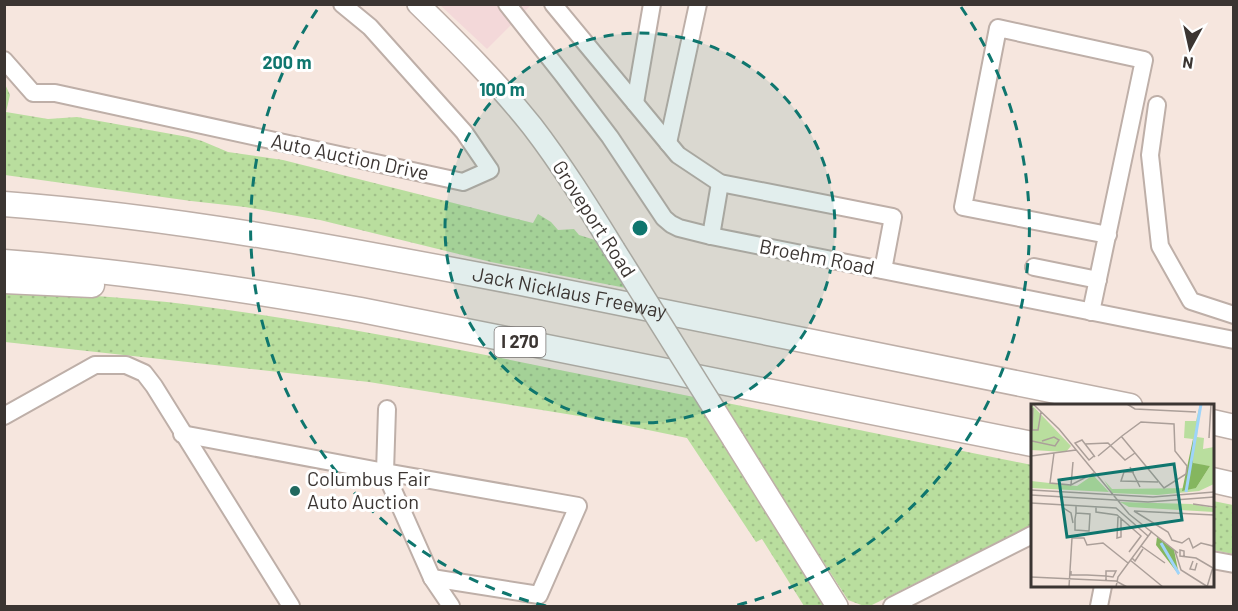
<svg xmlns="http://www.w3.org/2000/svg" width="1238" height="611" font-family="Barlow,sans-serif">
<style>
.commercial{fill:#f3d8d9}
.grass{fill:url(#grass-dots)}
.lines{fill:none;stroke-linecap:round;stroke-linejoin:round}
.minor-casing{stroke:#beafa8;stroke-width:20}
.major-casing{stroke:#beafa8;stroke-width:24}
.highway-casing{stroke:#beafa8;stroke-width:27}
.minor{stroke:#fff;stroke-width:16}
.major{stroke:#fff;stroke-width:21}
.highway{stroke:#fff;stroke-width:24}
.major-bridge-casing{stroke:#beafa8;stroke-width:24;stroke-linecap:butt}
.major-bridge{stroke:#fff;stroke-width:21}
.ring{fill:none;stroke:#0f766e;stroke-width:3;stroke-dasharray:10 8}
.poi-dot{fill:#21695f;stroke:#fff;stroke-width:2}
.labels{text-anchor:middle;stroke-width:6;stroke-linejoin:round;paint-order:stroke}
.shield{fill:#fff;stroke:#767270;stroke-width:1.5}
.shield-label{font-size:18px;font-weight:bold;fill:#3b3532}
.street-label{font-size:20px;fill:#3b3532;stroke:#fff}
.poi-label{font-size:20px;fill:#3b3532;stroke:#fff;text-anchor:start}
.inset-river{fill:none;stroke:#9ed4fa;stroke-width:3}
.inset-road{fill:none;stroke:#ab9f99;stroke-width:1.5}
.view{fill:#0f766e;fill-opacity:0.15;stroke:#0f766e;stroke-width:3}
.inset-edge{fill:none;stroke:#3b3532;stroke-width:3}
.centre{fill:#0f766e;stroke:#fff;stroke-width:3}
.ring-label{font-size:18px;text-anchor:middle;font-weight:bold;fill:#0f766e;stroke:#fff;stroke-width:6;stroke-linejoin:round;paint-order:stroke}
</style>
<defs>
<pattern id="grass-dots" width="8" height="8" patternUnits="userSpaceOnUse" patternTransform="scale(1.5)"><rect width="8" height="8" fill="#b9de9e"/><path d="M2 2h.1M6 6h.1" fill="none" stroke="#a0bf89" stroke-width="1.8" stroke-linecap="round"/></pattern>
</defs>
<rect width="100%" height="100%" fill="#f6e6de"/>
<!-- commercial -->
<polygon class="commercial" points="440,5 531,5 487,49"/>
<!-- grass -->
<g class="grass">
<polygon points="4,82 10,95 6,112 48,119 77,117 188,137 202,141 228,152 283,160 533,223 538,214 551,222 558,230 574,229 579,235 595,240 626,288 491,262 320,220 245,207 191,201 5,175"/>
<path d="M 4,290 C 77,295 149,298 221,309 C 380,331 537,366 694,397 L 825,606 L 804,606 L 762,539 L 756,542 L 687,438 L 585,417 L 369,382 L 5,342 Z"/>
<polygon points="722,402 1032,465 1032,525 870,606 864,606 848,600 750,448"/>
<polygon points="1213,501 1233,505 1233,554 1213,550"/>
</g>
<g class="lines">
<defs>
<g id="minor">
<polyline points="507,4 563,75 610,137 664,218 671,224 679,228 711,236 1234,340"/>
<polyline points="553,4 678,155 720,183 893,217 883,270"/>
<polyline points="4,60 33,93 55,93 463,182 490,170 464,132 370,27 342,4"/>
<polyline points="635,103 652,4"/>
<polyline points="1157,105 1150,155 1160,246 1191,301 1234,315"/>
<polyline points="668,143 698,4"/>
<polyline points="711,236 720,183"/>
<polyline points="1034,267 1098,280"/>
<path d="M 1091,312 C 1109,228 1126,144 1144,60 L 998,28 L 963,207 L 1108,235"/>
<polyline points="387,409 385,472 432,578 451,606"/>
<polyline points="4,416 95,365 126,365 144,373 154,386 291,606"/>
<polyline points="182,434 385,472 578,506 539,595 432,578"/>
<polyline points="1212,560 1234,564"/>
<polyline points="892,606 1032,535"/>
<polyline points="1099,606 1103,586"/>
</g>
<g id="major">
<path d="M 418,4 C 458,43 497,82 532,126 C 562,165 588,207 614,249"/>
<polyline points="733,439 837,606"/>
</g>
<g id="highway">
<path id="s1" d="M 4,204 C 178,217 350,250 521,283 C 724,323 927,364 1130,406"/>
<path d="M 4,262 C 124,271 243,289 361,310 L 1032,444"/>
<polyline points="4,281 92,285"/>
<polyline points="1212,422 1234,427"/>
<polyline points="1212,480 1234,485"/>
</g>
</defs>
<!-- minor casing -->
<use href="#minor" class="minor-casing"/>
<!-- major casing -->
<use href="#major" class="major-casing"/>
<!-- highway casing -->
<use href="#highway" class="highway-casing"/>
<!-- minor -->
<use href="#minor" class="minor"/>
<!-- major -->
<use href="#major" class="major"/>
<!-- highway -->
<use href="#highway" class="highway"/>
<defs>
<polyline id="major-bridge" points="614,249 733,439"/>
</defs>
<!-- major-bridge casing -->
<use href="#major-bridge" class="major-bridge-casing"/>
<!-- major-bridge -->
<use href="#major-bridge" class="major-bridge"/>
</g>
<!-- distance rings -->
<circle cx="640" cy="228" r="195" fill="#0f766e" fill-opacity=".12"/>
<g class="ring">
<circle cx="640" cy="228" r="195"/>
<path d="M546 606A390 390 0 0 1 319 7M961 7A390 390 0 0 1 734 606"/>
</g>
<!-- markers -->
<circle class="poi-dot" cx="295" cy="491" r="6"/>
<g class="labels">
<!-- shield labels -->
<rect class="shield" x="494.5" y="327" width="51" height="30" rx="4.5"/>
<g class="shield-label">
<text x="520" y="348">I 270</text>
</g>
<!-- street labels -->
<g class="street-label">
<text transform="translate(350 157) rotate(12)" y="7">Auto Auction Drive</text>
<text transform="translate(594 219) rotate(57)" y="7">Groveport Road</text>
<text transform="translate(817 257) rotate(11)" y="7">Broehm Road</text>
<text dy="7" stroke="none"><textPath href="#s1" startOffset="573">Jack Nicklaus Freeway</textPath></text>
</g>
<!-- poi labels -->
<g class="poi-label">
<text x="307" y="486">Columbus Fair<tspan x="307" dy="23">Auto Auction</tspan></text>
</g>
</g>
<!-- overview -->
<g transform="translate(1031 404)">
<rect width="183" height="183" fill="#f6e6de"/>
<path d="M 169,0 L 166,33 L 173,34 L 172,45 L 183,43 L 183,80 L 168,87 L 126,91 L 81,89 L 73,76 L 81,85 L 165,84 L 179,62 L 162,60 L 162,35 L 153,34 L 154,17 L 165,17 ZM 62,71 L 78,88 L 0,84 L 0,77 L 46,82 ZM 89,98 L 160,100 L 183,104 L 183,108 L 98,103 Z" fill="#b9de9e"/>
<path d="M 162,35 L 162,59 L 179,62 L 165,84 L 151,87 ZM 126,133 L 143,146 L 148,171 L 125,141 Z" fill="#85b65f"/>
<path d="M 0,0 L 40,42 L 35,48 L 0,46 Z" fill="#b9de9e"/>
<path class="inset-river" d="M 155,88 L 170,0M 130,139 L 148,170"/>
<path class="inset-road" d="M 2,0 L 28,25 L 98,110 L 147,149M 96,0 L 104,5 L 165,8M 2,4 L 1,26 L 7,26 L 10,8M 178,34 L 180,0M 1,37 L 24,42 L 28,36 L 23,33 L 11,37M 54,40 L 77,39 L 94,56 L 104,49M 23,49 L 19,79 L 40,81M 0,52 L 45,46M 63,52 L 58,56 L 44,39 L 51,36 L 64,53M 67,52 L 91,32 L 110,18 L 143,20 L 144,47 L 156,62 L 155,70 L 133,84 L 90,32M 42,58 L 40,81 L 63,69M 99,63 L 109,83M 103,68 L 93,68 L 90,77 L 127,78M 0,86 L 122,93 L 183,88M 0,91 L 117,98 L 183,93M 0,99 L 85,104 L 117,132M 162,100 L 183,103M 31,103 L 40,109 L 42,119M 65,103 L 65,108 L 86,111 L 110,132 L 98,148M 45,109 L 59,110 L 58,127 L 44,126 L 44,115 L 45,109 L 45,102M 87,113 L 86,134 L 90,133 L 90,115M 158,134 L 151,139 L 141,136 L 137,128 L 103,107 L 183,111M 158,134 L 162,144 L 170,139 L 182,142 L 183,139M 110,142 L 134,159M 144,147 L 150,166 L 177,183M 153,152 L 153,147 L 149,146 L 149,152 L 165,154 L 182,164M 101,154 L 104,157 L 112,145M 99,156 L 132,183M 162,157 L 159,165 L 164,166 L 166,159M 40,167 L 40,171 L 56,171 L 75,172 L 82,173 L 85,167 L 75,167 L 75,176M 0,173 L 85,177 L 96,183M 38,183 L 41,134 L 53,134 L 56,141 L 72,139 L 97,159M 85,183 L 87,173 L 121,127M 176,183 L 182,163"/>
<path class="view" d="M 143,60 L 151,116 L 36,133 L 28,76 Z"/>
<rect width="183" height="183" class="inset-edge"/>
</g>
<circle cx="640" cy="228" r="9" class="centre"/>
<g class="ring-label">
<text x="287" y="69">200 m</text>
<text x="502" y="96">100 m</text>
</g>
<!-- border -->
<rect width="1238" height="611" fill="none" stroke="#3b3532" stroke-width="12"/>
<!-- north arrow -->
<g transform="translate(1190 48) rotate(188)" stroke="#ffffff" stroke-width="4.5" paint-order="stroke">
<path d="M0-4.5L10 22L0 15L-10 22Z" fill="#3b3532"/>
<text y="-9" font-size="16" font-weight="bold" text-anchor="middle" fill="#3b3532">N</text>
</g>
</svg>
